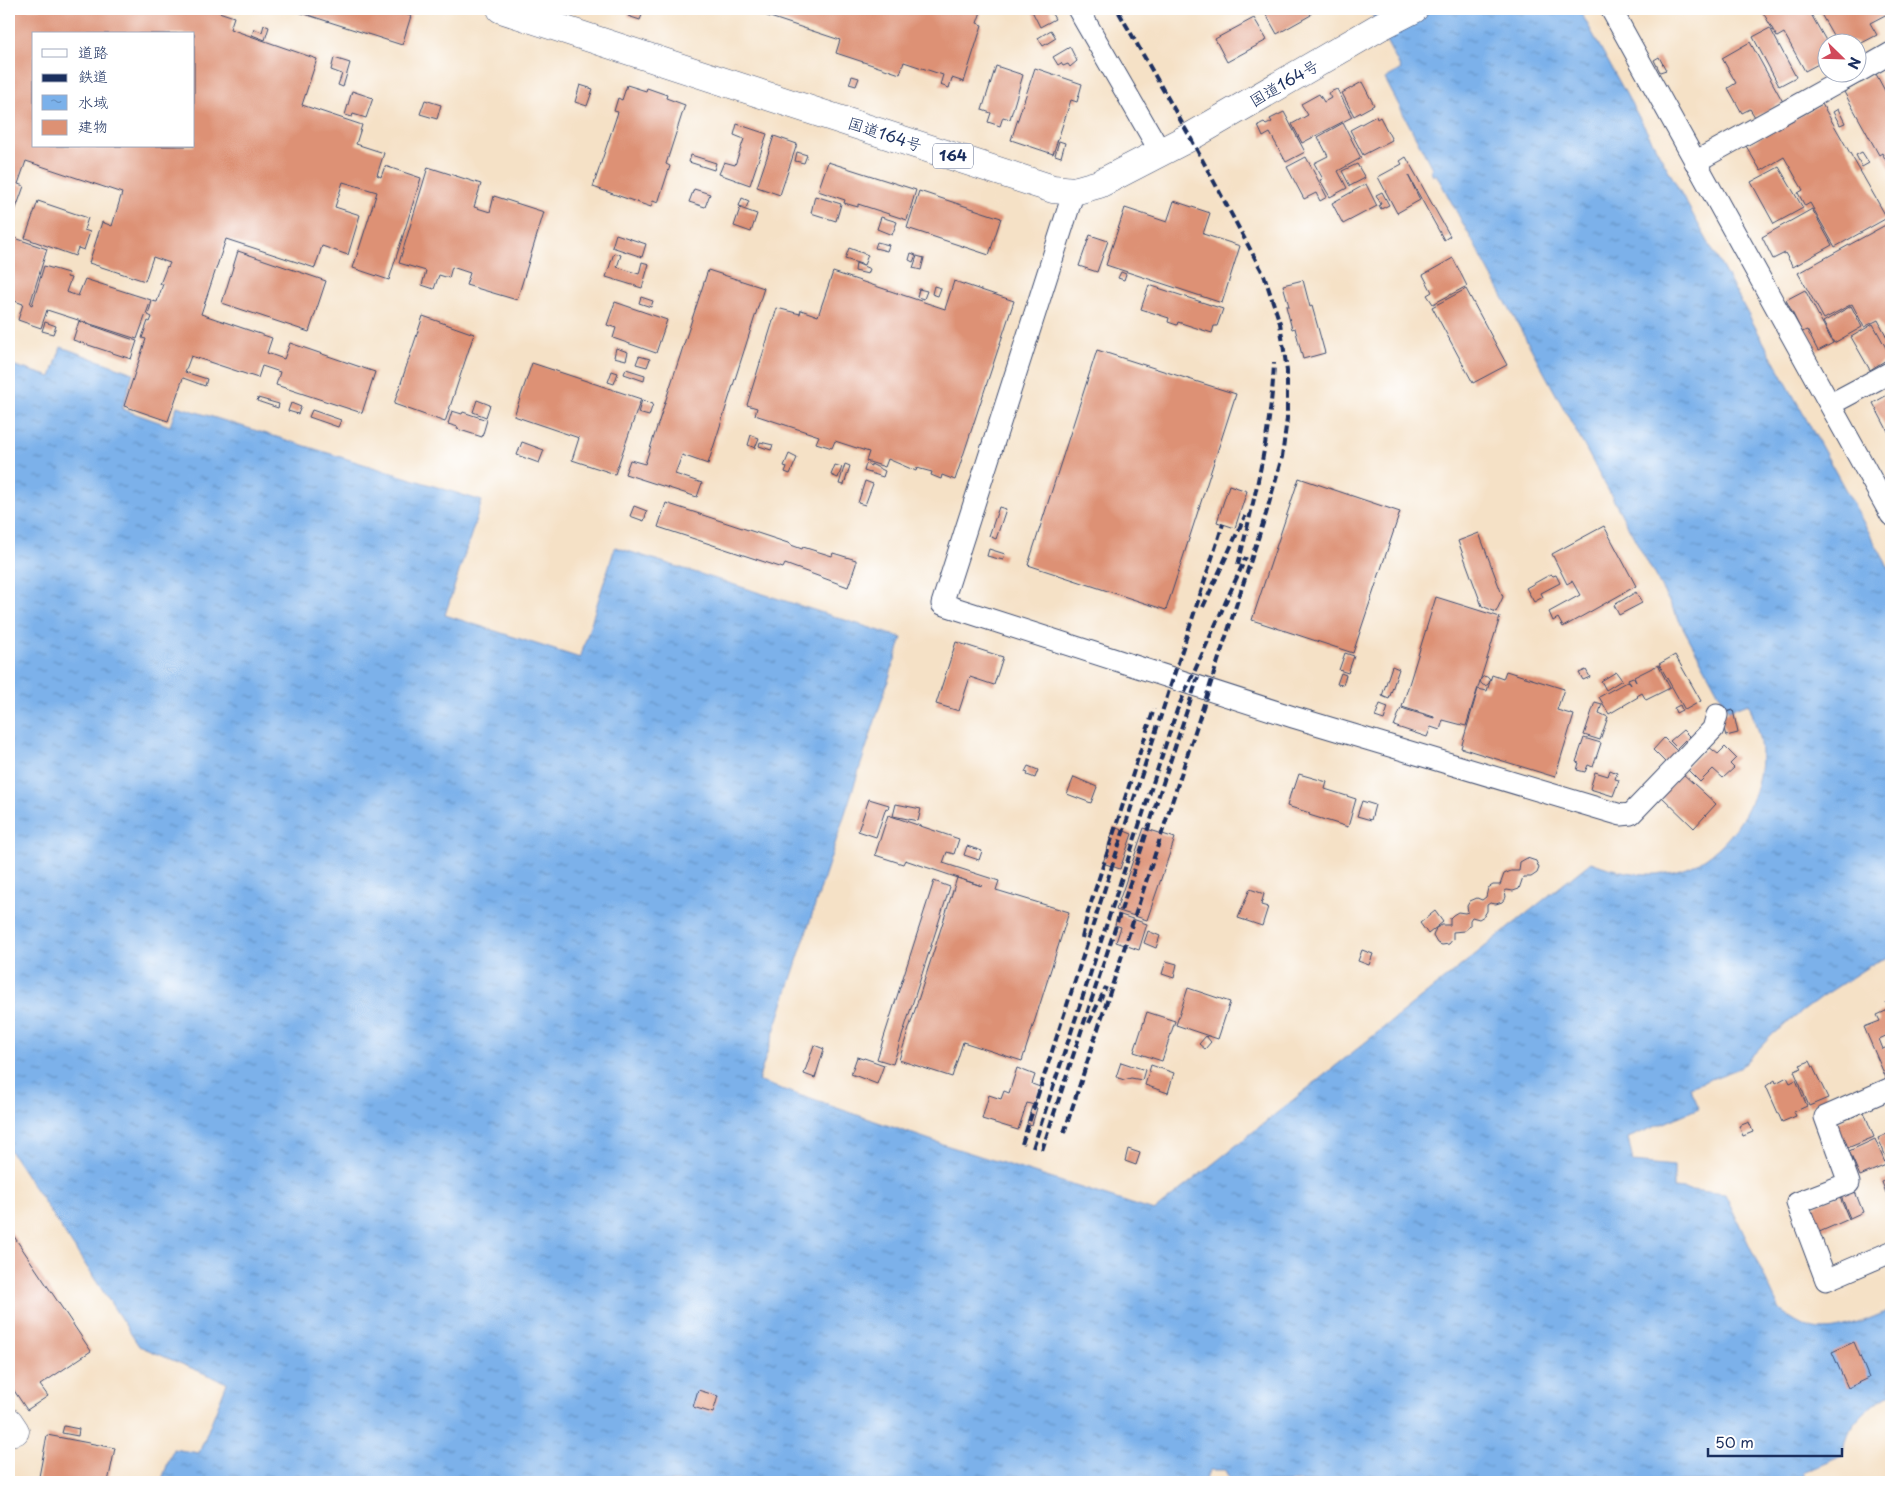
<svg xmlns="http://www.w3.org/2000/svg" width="1900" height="1491" font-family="'Playpen Sans','Klee One',sans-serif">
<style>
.water{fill:url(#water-ripples);stroke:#4b70a4}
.building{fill:#dd9174;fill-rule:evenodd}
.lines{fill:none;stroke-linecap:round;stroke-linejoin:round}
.minor-casing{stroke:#3c4a6e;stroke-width:23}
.tertiary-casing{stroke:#3c4a6e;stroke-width:29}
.trunk-casing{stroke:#3c4a6e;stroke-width:29}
.minor{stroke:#fff;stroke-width:21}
.tertiary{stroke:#fff;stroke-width:28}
.trunk{stroke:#fff;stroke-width:28}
.rail{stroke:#1b2f5e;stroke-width:4;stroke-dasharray:8 4;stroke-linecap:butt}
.labels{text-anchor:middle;stroke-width:4;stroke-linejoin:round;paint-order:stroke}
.shield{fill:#fff;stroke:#5f6d8e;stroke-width:1}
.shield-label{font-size:15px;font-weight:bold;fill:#1b2f5e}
.street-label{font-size:16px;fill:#1b2f5e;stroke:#fff}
</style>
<defs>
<pattern id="water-ripples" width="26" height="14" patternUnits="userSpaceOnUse" patternTransform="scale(1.25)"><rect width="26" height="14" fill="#7bb1ea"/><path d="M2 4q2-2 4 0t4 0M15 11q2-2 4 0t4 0" fill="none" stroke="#6490c1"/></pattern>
</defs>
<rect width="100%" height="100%" fill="#fff"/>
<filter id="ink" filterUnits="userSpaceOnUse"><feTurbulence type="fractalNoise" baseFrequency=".02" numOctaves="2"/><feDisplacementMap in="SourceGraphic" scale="10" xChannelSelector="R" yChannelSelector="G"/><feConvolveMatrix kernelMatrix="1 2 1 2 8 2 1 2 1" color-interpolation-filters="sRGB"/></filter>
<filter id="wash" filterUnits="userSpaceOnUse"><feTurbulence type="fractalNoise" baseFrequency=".0096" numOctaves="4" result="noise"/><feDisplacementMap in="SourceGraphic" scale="20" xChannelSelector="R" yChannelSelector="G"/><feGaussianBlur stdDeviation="1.12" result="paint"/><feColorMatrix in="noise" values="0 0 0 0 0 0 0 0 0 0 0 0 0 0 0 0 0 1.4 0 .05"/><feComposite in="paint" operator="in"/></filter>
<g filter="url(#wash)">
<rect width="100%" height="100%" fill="#f5e1c6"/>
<!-- water -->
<path class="water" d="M 1369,9 L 1579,9 L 1891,572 L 1891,956 L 1874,963 L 1823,996 L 1774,1033 L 1740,1068 L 1690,1087 L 1699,1108 L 1628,1138 L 1633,1162 L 1674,1166 L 1674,1188 L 1725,1194 L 1780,1310 C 1790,1318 1802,1326 1815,1329 C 1838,1334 1870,1318 1891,1310 L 1891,1392 C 1875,1402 1855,1418 1847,1436 C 1844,1442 1844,1450 1843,1456 L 1803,1473 L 1807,1482 L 1230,1482 L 1225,1470 L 1210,1470 L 1203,1482 L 161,1482 L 173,1449 L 199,1453 L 227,1383 L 139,1346 L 9,1149 L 9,364 L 51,377 L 61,347 L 133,373 L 122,409 L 170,426 L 177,406 L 482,501 L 445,615 L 580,658 L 615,547 L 902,638 L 758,1081 L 942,1144 L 1154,1211 L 1591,862 C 1621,874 1661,880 1692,866 C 1731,847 1759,802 1761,759 C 1762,740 1754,721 1749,703 L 1728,710 L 1436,174 L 1433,176 L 1430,170 L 1432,168 L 1385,79 L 1401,69 Z"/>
<g id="blocks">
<!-- building -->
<g class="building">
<path d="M 9,9 L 210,9 L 234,17 L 230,29 L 317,59 L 302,105 L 362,125 L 356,144 L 384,153 L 377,175 L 381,177 L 385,166 L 421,178 L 389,280 L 353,268 L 377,192 L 343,182 L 335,207 L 360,215 L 348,255 L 322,246 L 315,268 L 226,239 L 201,314 L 272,338 L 267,353 L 284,359 L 290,343 L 375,372 L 362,413 L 276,385 L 280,372 L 262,366 L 258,378 L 191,356 L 185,372 L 207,379 L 205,386 L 183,378 L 168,421 L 124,406 L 146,339 L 142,338 L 148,321 L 150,322 L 152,317 L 148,315 L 152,301 L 157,302 L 163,284 L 160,284 L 167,266 L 168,267 L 170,263 L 153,257 L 145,281 L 89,263 L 102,222 L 112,226 L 122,193 L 26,161 L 18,184 L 24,186 L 13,217 L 9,215 ZM 34,34 L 194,34 L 194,146 L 34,146 Z"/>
<polygon points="289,9 389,9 411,16 402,45"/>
<polygon points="765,9 982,9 977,23 982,25 964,82 952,78 949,88 940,85 943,75 904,62 900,74 836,53 840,40 764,15"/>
<polygon points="1031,9 1049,9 1055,19 1040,27"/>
<polygon points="1263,9 1313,9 1309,11 1311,15 1277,34"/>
<polygon points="1761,9 1808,9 1828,44 1828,59 1805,71 1784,33 1777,37"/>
<polygon points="1818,9 1891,9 1891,12 1870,23 1877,35 1858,45 1858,42 1837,42"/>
<polygon points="629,11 642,15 640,20 628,16"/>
<polygon points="1254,18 1267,40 1227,62 1215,39"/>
<polygon points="264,25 269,27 265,40 252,35 254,29 262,32"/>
<polygon points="1770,28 1796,77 1779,86 1753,37"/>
<polygon points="1051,30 1056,38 1043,46 1038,38"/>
<polygon points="1750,42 1783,102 1755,117 1750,109 1742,113 1728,88 1736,83 1722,58"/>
<polygon points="1070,47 1077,61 1070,67 1068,64 1063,66 1061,63 1058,65 1053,57"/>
<polygon points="1659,57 1666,70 1660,72 1654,60"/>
<polygon points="334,58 350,63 343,87 338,85 342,74 331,70"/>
<polygon points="996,66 1023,75 1010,119 1003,117 1000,126 988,122 991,113 982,110"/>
<polygon points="1035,68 1082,84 1077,102 1071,100 1053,154 1011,140"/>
<polygon points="1876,74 1891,102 1891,170 1882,153 1879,155 1844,92"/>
<polygon points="852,76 859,78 856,86 849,84"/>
<polygon points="1362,82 1374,105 1354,116 1342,93"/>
<polygon points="580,85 593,89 587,106 575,102"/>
<polygon points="627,85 646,91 647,88 667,95 666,98 685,105 666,164 670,166 658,203 653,201 651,207 593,187 618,112 614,111 618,98 622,100"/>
<polygon points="1337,89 1352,117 1302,143 1292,124 1308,115 1301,104 1319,94 1324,102 1331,98 1328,93"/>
<polygon points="352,91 373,98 366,118 353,114 352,117 345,115"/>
<polygon points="425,100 441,105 437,119 420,114"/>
<polygon points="1822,104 1887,218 1835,247 1810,203 1805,206 1798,193 1803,190 1784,157 1761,171 1746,146"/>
<polygon points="1838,109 1845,123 1840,125 1833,112"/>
<polygon points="1284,112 1305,152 1286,162 1270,133 1263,137 1258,126 1264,123 1266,125 1272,122 1270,119"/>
<polygon points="1376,116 1377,119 1380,117 1392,140 1363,155 1350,130"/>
<polygon points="1343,123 1361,158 1338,171 1347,188 1330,197 1320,180 1323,179 1314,163 1328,156 1318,137"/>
<polygon points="737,124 767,134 750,185 719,174 724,162 735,165 744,139 734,135"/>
<polygon points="774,136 797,144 780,195 757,187"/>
<polygon points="1059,141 1065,143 1061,157 1055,155"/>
<polygon points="797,152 807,155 804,163 795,161"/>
<polygon points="1862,152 1869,163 1862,167 1856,155"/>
<polygon points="691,155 716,163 714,170 689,162"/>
<polygon points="1306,157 1327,197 1320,201 1316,193 1304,199 1287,167"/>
<polygon points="1406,157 1450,236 1444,240 1408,175 1420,200 1397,213 1378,177 1402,164 1400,161"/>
<polygon points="828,162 916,190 907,220 858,204 858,207 844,203 845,200 818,191"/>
<polygon points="1357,164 1365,178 1350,186 1342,171"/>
<polygon points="428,167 481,184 474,207 490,212 494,196 544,212 517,300 466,285 470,273 452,267 449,278 439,275 434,289 422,285 426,271 399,263"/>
<polygon points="1779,167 1803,208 1774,224 1751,182"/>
<polygon points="1366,184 1377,206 1343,224 1332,203"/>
<polygon points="694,189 710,194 705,207 689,202"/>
<polygon points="919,191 1001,218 989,255 907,228"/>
<polygon points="1382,192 1389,205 1381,209 1379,205 1381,204 1376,195"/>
<polygon points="815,196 841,204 836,221 811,213"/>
<polygon points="742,198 749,201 746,208 739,206"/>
<polygon points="38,201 88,218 84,230 90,232 84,250 78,248 75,256 25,238"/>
<polygon points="1174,201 1210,213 1203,234 1240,246 1222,303 1106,265 1125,208 1167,222"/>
<polygon points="740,208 757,214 751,232 734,226"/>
<polygon points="1812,209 1832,245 1793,267 1785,253 1773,259 1762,237"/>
<polygon points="881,217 897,222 892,235 877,229"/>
<polygon points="1891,222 1891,345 1878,320 1864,327 1852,304 1824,319 1798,273"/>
<polygon points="616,234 646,244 642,257 612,247"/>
<polygon points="1090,235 1108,241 1097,272 1079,266"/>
<polygon points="9,236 47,249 30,304 32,305 44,266 68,273 67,277 71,278 66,292 78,296 85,279 151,300 137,339 47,310 41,328 18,320 23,304 9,299"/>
<polygon points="877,242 889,245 887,251 875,248"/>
<polygon points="849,248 868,255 864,265 845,259"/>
<polygon points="238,251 326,281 309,332 222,303"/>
<polygon points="614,253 621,255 617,267 639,274 642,262 649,264 642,288 606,277"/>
<polygon points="911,253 916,255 913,262 909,260"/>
<polygon points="917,256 924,258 921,270 913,268"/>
<polygon points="1453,258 1467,286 1433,304 1427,295 1432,292 1423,275"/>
<polygon points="856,263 870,269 868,274 855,271"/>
<polygon points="708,270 764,288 708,464 682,455 675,474 702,483 697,497 625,474 630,460 645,464"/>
<polygon points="833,272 945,309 954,281 1014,301 955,480 942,475 941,479 931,475 932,472 917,468 916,471 888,459 885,467 866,461 869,452 835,441 832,448 816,443 819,436 755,415 757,408 747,405 777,308 800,314 801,310 818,316"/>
<polygon points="1121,272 1126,274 1124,280 1118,278"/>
<polygon points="1303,280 1310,307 1312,306 1325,353 1303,359 1295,328 1292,329 1286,306 1289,306 1283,285"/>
<polygon points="1149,285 1223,309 1217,326 1214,326 1212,333 1178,322 1177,325 1168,322 1169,318 1141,309"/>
<polygon points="934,286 941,288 938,296 932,294"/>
<polygon points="919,289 927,291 924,299 917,297"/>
<polygon points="1466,289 1507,365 1473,383 1432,307"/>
<polygon points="1805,290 1833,343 1818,351 1807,330 1802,332 1786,300"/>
<polygon points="641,297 653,301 651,307 639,303"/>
<polygon points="615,302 667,320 656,353 613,338 616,328 607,325"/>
<polygon points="1851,306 1862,327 1834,343 1823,322"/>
<polygon points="423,316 474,334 445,422 394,404"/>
<polygon points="79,321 137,341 131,359 73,340"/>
<polygon points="45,322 56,326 53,334 42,331"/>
<polygon points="1873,324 1891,357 1870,370 1851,337"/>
<polygon points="616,348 628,352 626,360 614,357"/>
<polygon points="1097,350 1236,394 1166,610 1028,565"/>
<polygon points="639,356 650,359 647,367 636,364"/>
<polygon points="532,363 641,399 615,474 572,460 579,438 514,416"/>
<polygon points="626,369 645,375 644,381 624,374"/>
<polygon points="612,371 618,373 614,384 608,382"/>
<polygon points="1891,393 1891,437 1873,403"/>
<polygon points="258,398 279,404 278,408 257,401"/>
<polygon points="477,400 490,405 486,417 473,412"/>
<polygon points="642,400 653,404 649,416 638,413"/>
<polygon points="291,403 301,407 298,414 288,411"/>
<polygon points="312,410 341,420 338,427 309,417"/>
<polygon points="452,411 462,414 463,412 487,420 482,437 457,429 458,427 448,424"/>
<polygon points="751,435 759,438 755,448 748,445"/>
<polygon points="522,442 544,450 539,463 517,455"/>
<polygon points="760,442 773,445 771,450 759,446"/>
<polygon points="789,454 797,458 790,474 785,472 787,467 784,466"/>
<polygon points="845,464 850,466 844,485 839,484"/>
<polygon points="866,464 871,466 871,464 885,471 883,477 864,471"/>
<polygon points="835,465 842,467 838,478 831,475"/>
<polygon points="1299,478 1400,512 1353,653 1252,620"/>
<polygon points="865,481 873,484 865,505 858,503"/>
<polygon points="1229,485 1247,491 1235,528 1217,522"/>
<polygon points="666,503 791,544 791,545 802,549 803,547 832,556 833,553 856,560 856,564 848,587 785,564 783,568 658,527"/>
<polygon points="634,506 647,511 644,521 630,516"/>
<polygon points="999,507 1006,509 996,539 989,536"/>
<polygon points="1604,526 1636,586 1563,627 1558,618 1553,621 1549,612 1580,595 1572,581 1567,584 1552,554"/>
<polygon points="1479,533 1503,597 1496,612 1482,606 1458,541"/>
<polygon points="989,549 1005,554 1003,560 987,556"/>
<polygon points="1551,574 1553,576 1556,575 1560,583 1541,593 1543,597 1534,602 1526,588"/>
<polygon points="1636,592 1642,603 1619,615 1614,605"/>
<polygon points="1436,597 1500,617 1466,726 1443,720 1440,730 1431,727 1427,737 1394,726 1401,708 1434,718 1434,717 1402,707"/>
<polygon points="956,642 1003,657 994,685 970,677 959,711 936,704"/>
<polygon points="1345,653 1354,656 1348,673 1339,670"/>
<polygon points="1675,655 1701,701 1685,710 1659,664"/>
<polygon points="1658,665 1670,688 1646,700 1642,693 1637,696 1638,697 1609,714 1599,697 1628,681 1631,685 1628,679 1633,677 1636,682 1634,677"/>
<polygon points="1392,666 1399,669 1389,699 1382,696"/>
<polygon points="1586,670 1590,677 1583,680 1579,673"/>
<polygon points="1506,671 1564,689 1557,710 1574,715 1555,777 1461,748 1478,689 1487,691 1492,675 1503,679"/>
<polygon points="1616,672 1622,680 1606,690 1601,681"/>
<polygon points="1341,673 1346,675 1343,685 1337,684"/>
<circle cx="1485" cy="681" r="4.5"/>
<polygon points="1595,702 1602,704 1599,713 1608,717 1600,740 1584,735"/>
<polygon points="1380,704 1388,707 1384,720 1375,717"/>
<polygon points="1680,705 1682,710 1676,713 1674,708"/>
<polygon points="1733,710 1738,733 1726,736 1720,714"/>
<polygon points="1683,730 1691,738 1686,742 1685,740 1677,748 1670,741"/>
<polygon points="1584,738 1601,743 1593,767 1588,765 1585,772 1577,770 1579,763 1576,762"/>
<polygon points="1664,738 1677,751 1666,763 1653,750"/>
<polygon points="1709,747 1718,754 1725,747 1736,758 1730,764 1734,768 1723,778 1713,769 1700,782 1685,767"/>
<polygon points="1028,766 1038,770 1035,778 1027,775 1028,773 1025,772"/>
<polygon points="1610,770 1617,773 1615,779 1619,780 1613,796 1590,789 1595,772 1608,776"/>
<polygon points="1682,773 1716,804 1694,828 1661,796"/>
<polygon points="1299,774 1327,782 1325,789 1356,799 1348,827 1309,815 1310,813 1287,806 1292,788 1294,789"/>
<polygon points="1074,777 1097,787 1091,803 1067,794"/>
<polygon points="869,799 889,805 888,809 886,808 876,837 858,831"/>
<polygon points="1362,801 1375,805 1371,820 1357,816"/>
<polygon points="896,804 921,809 918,821 893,816"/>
<polygon points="888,815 959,839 954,854 947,852 943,863 999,881 996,890 1069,912 1022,1061 963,1042 952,1077 899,1060 957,878 982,886 905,860 903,864 875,855"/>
<polygon points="1114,827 1132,834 1120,869 1103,863"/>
<polygon points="1144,828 1175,838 1147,920 1116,910"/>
<polygon points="967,846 982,851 979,860 964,855"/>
<polygon points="1527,858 1536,861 1539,868 1537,873 1531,877 1523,877 1519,889 1513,891 1507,890 1505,891 1506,897 1502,902 1496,904 1490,903 1487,905 1487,911 1484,916 1479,919 1472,917 1470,920 1470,926 1464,931 1453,932 1453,939 1449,944 1442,945 1437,943 1433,936 1436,928 1442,925 1450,925 1450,918 1453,915 1458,912 1465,913 1468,912 1467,906 1470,901 1477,898 1482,900 1486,897 1488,888 1493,885 1500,885 1504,874 1511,871 1519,871 1520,862"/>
<polygon points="934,881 950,887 893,1064 877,1059"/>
<polygon points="1250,889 1264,894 1261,905 1268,907 1262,926 1238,918"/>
<polygon points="1435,911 1443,922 1428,934 1420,923"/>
<polygon points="1118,914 1147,924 1139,950 1116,942 1121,927 1115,925"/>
<polygon points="1148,931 1160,936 1156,948 1144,943"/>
<polygon points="1362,950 1373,954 1369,965 1358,961"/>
<polygon points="1166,961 1177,964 1174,978 1162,974"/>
<polygon points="1188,988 1230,1002 1218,1039 1176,1025"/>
<polygon points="1891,999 1891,1030 1889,1030 1891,1034 1891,1043 1888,1035 1879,1039 1883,1049 1891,1045 1891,1075 1886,1078 1864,1027 1880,1021 1877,1015 1888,1010 1886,1002"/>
<polygon points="1147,1012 1175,1021 1162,1061 1134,1052"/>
<polygon points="1206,1036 1211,1042 1205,1049 1199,1044"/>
<polygon points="814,1045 824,1049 815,1078 804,1074"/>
<polygon points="857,1057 863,1059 864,1058 884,1065 877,1084 851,1074"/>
<polygon points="1810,1061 1828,1098 1809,1106 1794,1071 1802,1068 1800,1065"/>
<polygon points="1121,1062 1145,1070 1142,1080 1131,1078 1124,1080 1116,1077"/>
<polygon points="1151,1065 1174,1073 1168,1093 1145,1085"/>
<polygon points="1017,1068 1035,1075 1032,1084 1040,1087 1034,1105 1027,1103 1018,1130 982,1119 989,1095 1001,1099 1004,1091 1009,1093"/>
<polygon points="1787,1077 1790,1083 1796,1080 1807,1106 1794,1112 1796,1116 1782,1122 1766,1086 1775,1080 1776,1083"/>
<polygon points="1032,1106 1037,1108 1032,1125 1027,1123"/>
<polygon points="1864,1112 1874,1137 1845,1149 1835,1124"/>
<polygon points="1749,1122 1753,1132 1743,1136 1739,1126"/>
<polygon points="1889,1133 1891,1135 1891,1163 1889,1164 1878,1138"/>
<polygon points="1875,1139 1886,1165 1860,1176 1849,1151"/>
<polygon points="1128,1149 1140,1153 1136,1165 1125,1161"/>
<polygon points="1891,1178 1891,1191 1886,1193 1882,1182"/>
<polygon points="1854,1189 1863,1212 1850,1218 1840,1194"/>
<polygon points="1839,1195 1849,1219 1817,1233 1806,1209"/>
<polygon points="9,1229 91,1351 40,1385 48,1396 27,1410 9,1383"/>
<polygon points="1854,1342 1869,1378 1848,1388 1832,1352"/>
<polygon points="698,1390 718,1396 713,1413 693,1407"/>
<polygon points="64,1426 79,1429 78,1436 62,1433"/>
<polygon points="47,1435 115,1448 108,1482 38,1482"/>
</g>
</g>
</g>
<g filter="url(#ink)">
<use href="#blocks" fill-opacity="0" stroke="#3c4a6e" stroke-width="1"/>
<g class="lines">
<defs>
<g id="minor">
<polyline points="1078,9 1161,153"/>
<polyline points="1611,9 1891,515"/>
<polyline points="1858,72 1891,53"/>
<polyline points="1695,162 1857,72"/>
<polyline points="1074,191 942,604 1293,717 1621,815 1631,814 1713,729 1717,715"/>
<polyline points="1831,404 1891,372"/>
<polyline points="1891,1088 1825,1117 1849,1183 1797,1203 1826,1280 1891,1252"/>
</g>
<polyline id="tertiary" points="9,1422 15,1431"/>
<polyline id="trunk" points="501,9 1053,189 1074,191 1099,184 1190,137 1381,26 1414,9"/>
</defs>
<!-- minor casing -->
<use href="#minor" class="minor-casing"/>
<!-- tertiary casing -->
<use href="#tertiary" class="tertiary-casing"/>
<!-- trunk casing -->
<use href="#trunk" class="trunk-casing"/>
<!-- minor -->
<use href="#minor" class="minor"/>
<!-- tertiary -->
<use href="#tertiary" class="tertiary"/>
<!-- trunk -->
<use href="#trunk" class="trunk"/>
<!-- rail -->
<g class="rail">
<path d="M 1238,565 C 1255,496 1271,434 1274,363"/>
<polyline points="1203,607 1245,516"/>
<polyline points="1082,938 1088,912 1154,709"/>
<polyline points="1089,1023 1106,987"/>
<polyline points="1064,1133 1266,514 1282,457 1287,419 1287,371 1280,323 1264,275 1190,137 1117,9"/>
<polyline points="1022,1144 1223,524"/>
<polyline points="1033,1148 1177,710 1246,557"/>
<polyline points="1042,1150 1198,677"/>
</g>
</g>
</g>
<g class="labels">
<!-- shield labels -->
<rect class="shield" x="933" y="143.5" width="40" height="25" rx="4"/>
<g class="shield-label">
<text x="953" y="161">164</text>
</g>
<!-- street labels -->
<g class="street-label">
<text transform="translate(1284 83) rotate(-30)" y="6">国道164号</text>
<text transform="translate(885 134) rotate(18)" y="6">国道164号</text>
</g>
</g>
<!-- margin -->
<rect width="1900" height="1491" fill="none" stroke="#fff" stroke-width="30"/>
<!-- legend -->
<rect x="32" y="32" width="162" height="115" fill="#ffffff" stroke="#a4acbf"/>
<rect x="42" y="49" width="25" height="8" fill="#ffffff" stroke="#a4acbf"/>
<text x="78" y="58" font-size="15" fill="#1b2f5e">道路</text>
<rect x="42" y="74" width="25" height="8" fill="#1b2f5e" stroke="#a4acbf"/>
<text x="78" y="82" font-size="15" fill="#1b2f5e">鉄道</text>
<rect x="42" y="95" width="25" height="15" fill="url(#water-ripples)" stroke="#a4acbf"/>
<text x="78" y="108" font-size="15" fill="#1b2f5e">水域</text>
<rect x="42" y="120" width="25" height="15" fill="#dd9174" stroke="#a4acbf"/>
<text x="78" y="132" font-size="15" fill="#1b2f5e">建物</text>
<!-- north arrow -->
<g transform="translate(1842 58) rotate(113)"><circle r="24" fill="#ffffff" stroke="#a4acbf"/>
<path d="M0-4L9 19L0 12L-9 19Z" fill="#d1495b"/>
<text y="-8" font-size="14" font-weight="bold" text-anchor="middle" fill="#1b2f5e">N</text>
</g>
<!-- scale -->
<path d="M1708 1448v8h134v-8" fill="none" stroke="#1b2f5e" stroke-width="2.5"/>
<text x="1715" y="1448" font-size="15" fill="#1b2f5e" stroke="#ffffff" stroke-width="4" paint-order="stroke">50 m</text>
</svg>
